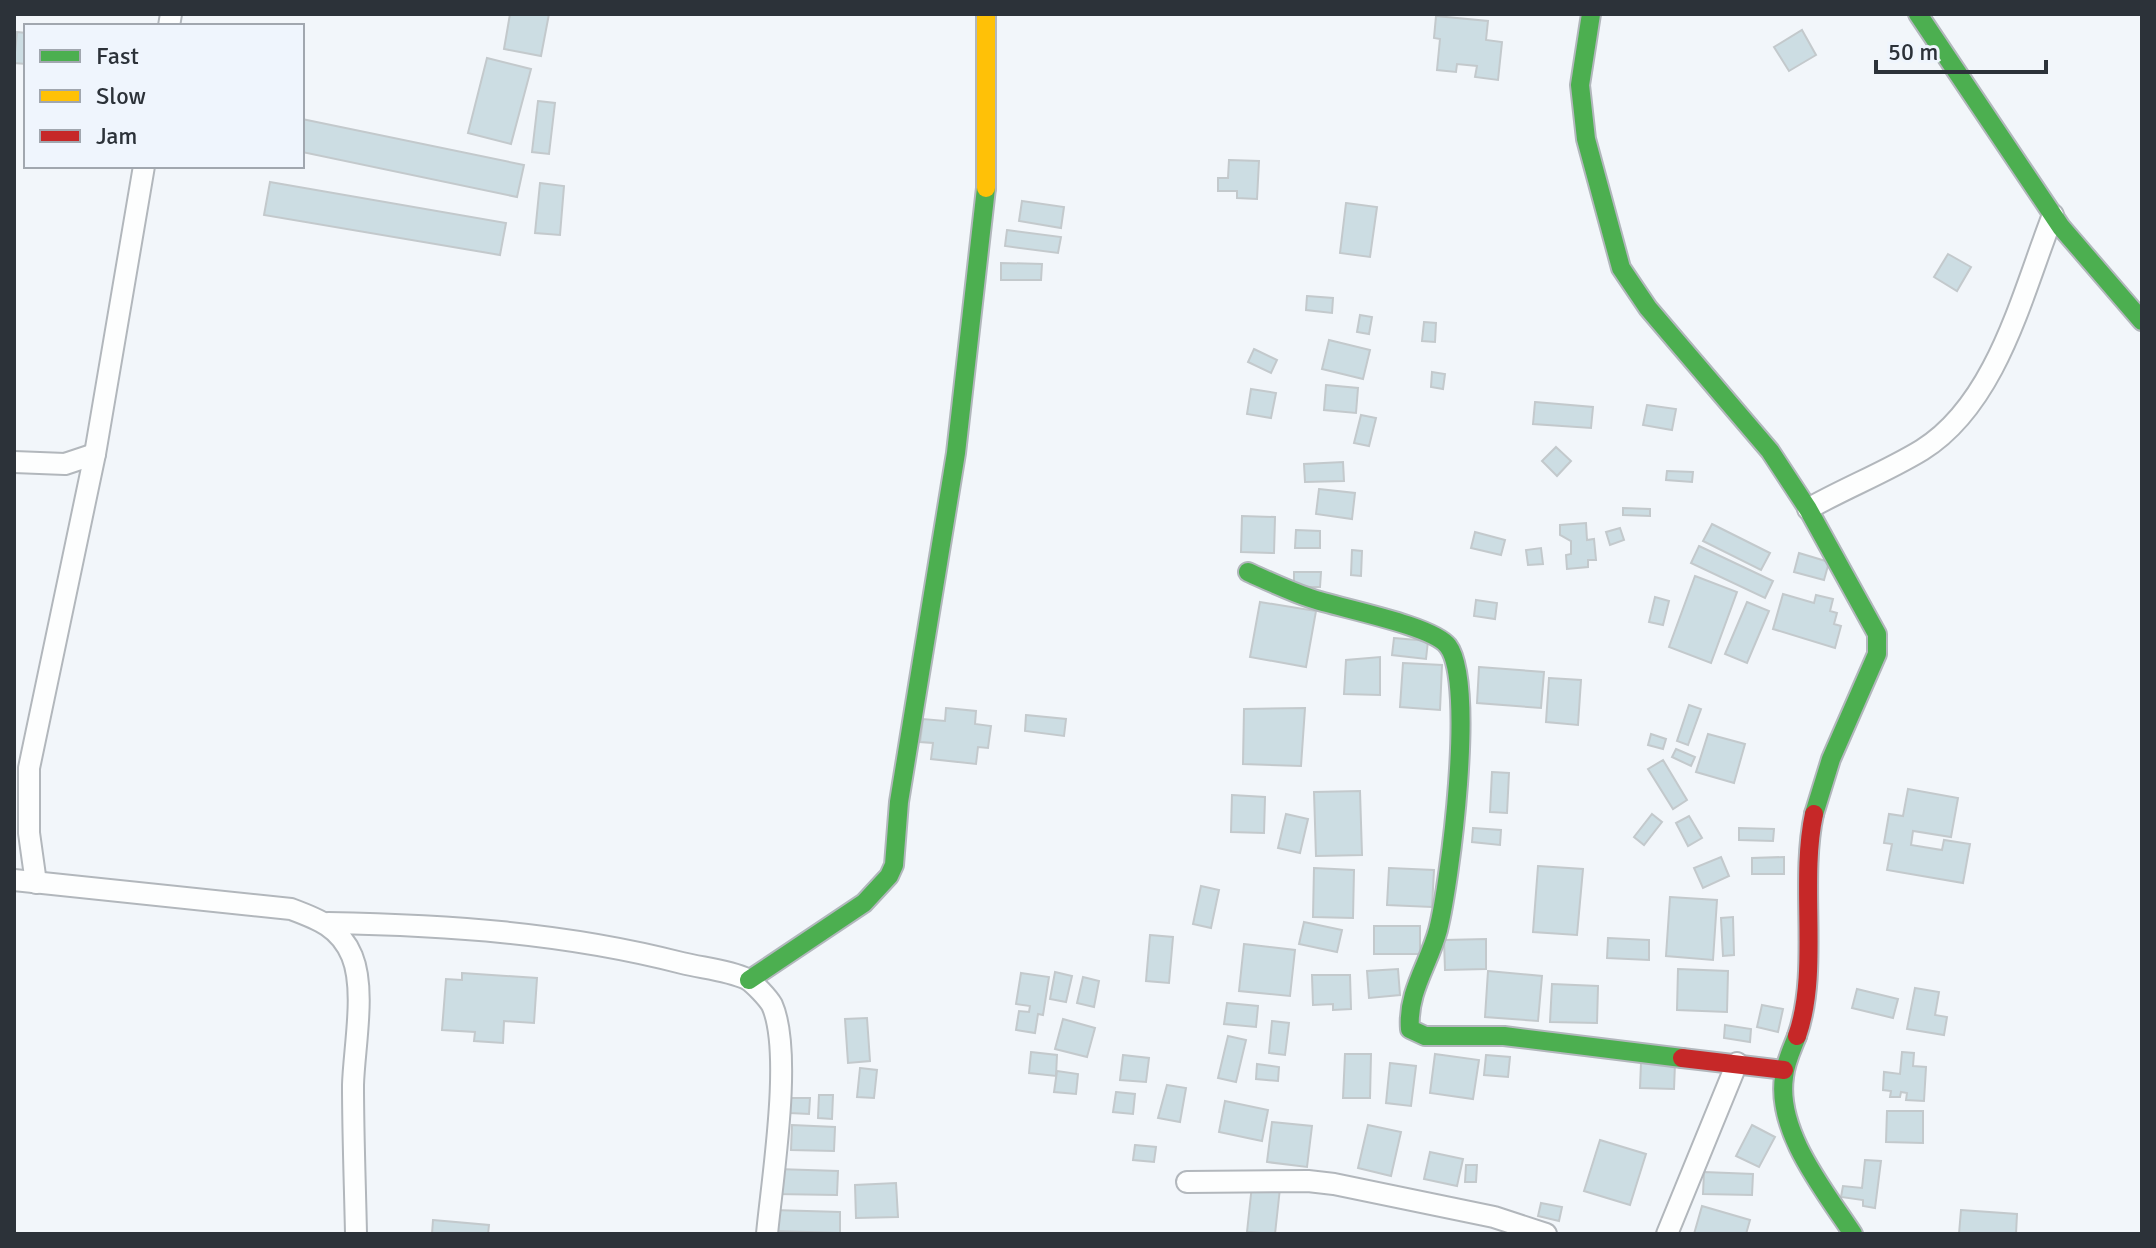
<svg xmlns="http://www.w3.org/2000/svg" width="2156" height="1248" font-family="Signika,sans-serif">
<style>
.building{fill:#ccdde3;stroke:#c3c9cc;stroke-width:2}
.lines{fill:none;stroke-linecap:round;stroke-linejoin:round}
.street-casing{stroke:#b2b7bc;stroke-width:24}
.fast-casing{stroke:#b2b7bc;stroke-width:22}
.slow-casing{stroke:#b2b7bc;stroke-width:22}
.jam-casing{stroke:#b2b7bc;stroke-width:22}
.street{stroke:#fdfefe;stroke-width:20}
.fast{stroke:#4caf50;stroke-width:18}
.slow{stroke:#ffc107;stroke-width:18}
.jam{stroke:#c62828;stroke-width:18}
</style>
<rect width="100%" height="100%" fill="#f2f6fa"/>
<!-- building -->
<g class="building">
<polygon points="510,14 549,14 541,56 504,49"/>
<polygon points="1436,16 1488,21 1486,40 1502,42 1498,80 1475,77 1477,66 1457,64 1456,72 1437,70 1440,39 1434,38"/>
<polygon points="1802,30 1816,55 1789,71 1774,47"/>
<polygon points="17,32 26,33 26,64 14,63"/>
<polygon points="487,58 531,69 511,144 468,133"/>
<polygon points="538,101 555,103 549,154 532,152"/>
<polygon points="302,119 524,165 517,197 302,152"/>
<polygon points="1229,160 1259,161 1257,199 1237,198 1237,191 1218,191 1218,178 1228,178"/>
<polygon points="270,182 506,223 500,255 264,215"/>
<polygon points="540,183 564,186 560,235 535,233"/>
<polygon points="1022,201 1064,207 1061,228 1019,221"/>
<polygon points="1346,203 1377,207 1370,257 1340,253"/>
<polygon points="1007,230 1061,237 1058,253 1005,246"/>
<polygon points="1948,254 1971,267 1957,291 1934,277"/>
<polygon points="1001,263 1042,264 1041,280 1001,280"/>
<polygon points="1307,296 1333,298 1332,313 1306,310"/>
<polygon points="1360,315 1372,317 1369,334 1357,332"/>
<polygon points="1424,322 1436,323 1435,342 1422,341"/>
<polygon points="1329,340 1370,350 1363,379 1322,369"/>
<polygon points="1254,349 1277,360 1271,373 1248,362"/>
<polygon points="1432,372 1445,374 1443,389 1431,387"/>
<polygon points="1326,385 1358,388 1356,413 1324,410"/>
<polygon points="1251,389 1276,393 1271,418 1247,414"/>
<polygon points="1535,402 1593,407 1591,428 1533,424"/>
<polygon points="1647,405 1676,409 1672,430 1643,425"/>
<polygon points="1361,415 1376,418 1369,446 1354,443"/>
<polygon points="1556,447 1571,461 1557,476 1542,461"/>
<polygon points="1343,462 1344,481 1305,482 1304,464"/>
<polygon points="1667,471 1693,472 1692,482 1666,480"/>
<polygon points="1319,489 1355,493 1352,519 1316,514"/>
<polygon points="1623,508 1650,509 1650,516 1623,515"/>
<polygon points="1242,516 1275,517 1274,553 1241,552"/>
<polygon points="1586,523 1587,540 1594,539 1596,560 1588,560 1588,567 1567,569 1566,555 1571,554 1571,541 1560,535 1560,525"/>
<polygon points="1712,524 1770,553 1761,570 1703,541"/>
<polygon points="1620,528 1624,540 1610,545 1606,532"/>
<polygon points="1296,530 1320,531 1320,548 1295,548"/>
<polygon points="1475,532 1505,540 1501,555 1471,548"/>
<polygon points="1699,546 1773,581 1765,598 1691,563"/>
<polygon points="1541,548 1543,564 1528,565 1526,550"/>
<polygon points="1352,550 1362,551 1361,576 1351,575"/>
<polygon points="1799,553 1829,562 1824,580 1794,572"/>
<polygon points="1294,572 1321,572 1320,587 1294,587"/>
<polygon points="1695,576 1737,592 1711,663 1669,647"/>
<polygon points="1783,594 1814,603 1816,595 1833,599 1830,611 1837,613 1834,624 1841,626 1835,648 1773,629"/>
<polygon points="1655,597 1669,601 1663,625 1649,622"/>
<polygon points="1476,600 1497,603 1495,619 1474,616"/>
<polygon points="1260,602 1316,611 1306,667 1250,657"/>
<polygon points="1747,602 1769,611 1747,663 1725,654"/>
<polygon points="1394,638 1428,641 1426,659 1392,655"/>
<polygon points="1380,657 1380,695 1344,694 1346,660"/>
<polygon points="1403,663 1442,665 1440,710 1400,707"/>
<polygon points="1479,667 1544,672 1541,708 1477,703"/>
<polygon points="1549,678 1581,680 1578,725 1546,722"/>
<polygon points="1689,705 1701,709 1688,745 1677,741"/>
<polygon points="946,708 976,711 975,724 991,726 988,748 978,747 976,764 931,759 933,743 920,742 923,719 945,721"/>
<polygon points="1305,708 1301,766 1243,764 1244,709"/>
<polygon points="1026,715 1066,719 1064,736 1025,731"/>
<polygon points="1651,734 1666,739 1663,749 1648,745"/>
<polygon points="1708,734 1745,744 1734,783 1696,772"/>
<polygon points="1676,749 1695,757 1691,766 1672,757"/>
<polygon points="1663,760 1687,800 1673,809 1648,769"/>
<polygon points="1492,772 1509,773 1507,813 1490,812"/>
<polygon points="1908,789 1958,798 1951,837 1913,831 1911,845 1942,850 1944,840 1970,844 1963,883 1887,870 1892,844 1884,843 1889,814 1903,816"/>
<polygon points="1360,791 1362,855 1316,856 1314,792"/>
<polygon points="1232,795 1265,797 1264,833 1231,832"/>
<polygon points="1286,814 1308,819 1300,853 1278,848"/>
<polygon points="1652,814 1662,822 1644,845 1634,837"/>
<polygon points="1689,816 1702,838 1688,846 1676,823"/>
<polygon points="1473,828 1501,830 1500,845 1472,842"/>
<polygon points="1739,828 1774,829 1773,841 1739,840"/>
<polygon points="1721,857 1729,876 1703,888 1694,868"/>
<polygon points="1784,857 1784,874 1752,874 1752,858"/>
<polygon points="1538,866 1583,869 1577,935 1533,932"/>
<polygon points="1314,868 1354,870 1353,918 1313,917"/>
<polygon points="1389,868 1434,870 1432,907 1387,905"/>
<polygon points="1201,886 1219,890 1211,928 1193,924"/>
<polygon points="1670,897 1717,900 1713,960 1666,956"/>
<polygon points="1733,917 1734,955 1723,956 1721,918"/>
<polygon points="1304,922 1342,930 1337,952 1299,944"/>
<rect x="1374" y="926" width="46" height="28"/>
<polygon points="1150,935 1173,937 1169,983 1146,981"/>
<polygon points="1608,938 1649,940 1649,960 1607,958"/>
<polygon points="1486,939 1486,969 1445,970 1444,940"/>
<polygon points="1244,944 1295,950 1290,996 1239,991"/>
<polygon points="1398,969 1400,995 1369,998 1367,971"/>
<polygon points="1678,969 1728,971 1727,1012 1677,1010"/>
<polygon points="1488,971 1542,976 1538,1021 1485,1017"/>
<polygon points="1055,972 1072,976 1066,1002 1050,999"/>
<polygon points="462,973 537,978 534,1023 504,1021 503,1043 474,1041 475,1032 442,1030 446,979 462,980"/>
<polygon points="1021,973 1049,977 1043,1015 1038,1014 1035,1033 1016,1030 1019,1011 1029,1012 1030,1006 1016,1004"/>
<polygon points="1312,975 1350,975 1351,1009 1333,1010 1333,1004 1313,1005"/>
<polygon points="1083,977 1099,981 1094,1007 1077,1003"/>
<polygon points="1552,984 1598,986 1597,1023 1550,1022"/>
<polygon points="1915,988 1939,992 1935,1015 1947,1017 1944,1035 1907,1029"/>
<polygon points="1857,989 1898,999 1893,1018 1852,1008"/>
<polygon points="1227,1003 1258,1006 1256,1027 1224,1024"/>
<polygon points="1762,1005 1783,1009 1778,1032 1757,1027"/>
<polygon points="867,1018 870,1061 848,1063 845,1019"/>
<polygon points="1063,1019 1095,1028 1087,1057 1055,1049"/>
<polygon points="1272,1021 1289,1023 1285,1055 1269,1053"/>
<polygon points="1725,1025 1751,1029 1750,1042 1724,1038"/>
<polygon points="1228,1036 1246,1040 1236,1082 1218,1078"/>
<polygon points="1031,1052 1057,1055 1056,1076 1029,1073"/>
<polygon points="1902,1052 1914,1053 1913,1066 1926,1067 1924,1101 1906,1100 1907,1093 1901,1092 1900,1097 1890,1097 1891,1091 1883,1090 1884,1072 1900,1074"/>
<polygon points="1345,1054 1371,1054 1370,1098 1343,1098"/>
<polygon points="1435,1054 1479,1060 1473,1099 1430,1093"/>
<polygon points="1123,1055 1149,1058 1146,1082 1120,1080"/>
<polygon points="1486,1055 1510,1057 1508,1077 1484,1075"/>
<polygon points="1390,1063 1416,1066 1411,1106 1386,1103"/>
<polygon points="1641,1063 1675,1063 1674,1089 1640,1088"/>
<polygon points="1257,1064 1279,1067 1278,1081 1256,1079"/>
<polygon points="860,1068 877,1070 874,1098 857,1097"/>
<polygon points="1057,1071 1078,1074 1076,1094 1054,1092"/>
<polygon points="1167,1085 1186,1088 1180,1122 1158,1118"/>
<polygon points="1116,1092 1135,1094 1133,1114 1113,1112"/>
<polygon points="819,1095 833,1095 832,1119 818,1118"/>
<polygon points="790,1098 810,1098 809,1114 790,1113"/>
<polygon points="1225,1101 1268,1110 1262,1141 1219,1132"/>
<polygon points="1887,1111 1923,1111 1923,1143 1886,1142"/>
<polygon points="1272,1122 1312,1126 1307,1167 1267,1162"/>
<polygon points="792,1125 835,1127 834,1151 791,1150"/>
<polygon points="1368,1125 1401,1132 1391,1176 1358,1168"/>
<polygon points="1752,1125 1775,1137 1759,1167 1736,1156"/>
<polygon points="1600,1140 1646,1154 1630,1205 1584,1191"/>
<polygon points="1135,1145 1156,1147 1154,1162 1133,1160"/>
<polygon points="1430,1152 1463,1159 1457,1186 1424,1179"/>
<polygon points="1865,1160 1881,1161 1875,1208 1863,1206 1863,1200 1841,1197 1843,1186 1862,1188"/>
<polygon points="1466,1165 1477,1165 1476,1182 1465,1182"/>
<polygon points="777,1169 838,1171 837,1195 776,1194"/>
<polygon points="1704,1172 1753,1174 1752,1195 1703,1194"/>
<polygon points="896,1183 898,1217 856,1218 855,1185"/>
<polygon points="1252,1185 1280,1188 1275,1234 1247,1232"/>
<polygon points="1541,1203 1562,1207 1559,1221 1538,1216"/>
<polygon points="1702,1206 1750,1220 1746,1234 1694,1234"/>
<polygon points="773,1210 840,1212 840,1233 773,1231"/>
<polygon points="1961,1210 2017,1214 2016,1234 1959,1234"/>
<polygon points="433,1220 489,1225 488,1234 432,1234"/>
</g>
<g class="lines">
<defs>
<g id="street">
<polyline points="169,26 171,14"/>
<polyline points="14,462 65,464 95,454"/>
<path d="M 1808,509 C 1845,488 1886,472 1922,450 C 1997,403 2022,294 2053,215"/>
<path d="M 14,880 L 291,909 C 318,919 340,927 352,956 C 366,990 354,1048 353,1085 C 353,1135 355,1185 356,1234"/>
<polyline points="36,883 29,833 29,768 95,454 144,166"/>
<path d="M 328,923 C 447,925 566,933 682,963 C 702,968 728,970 747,979 C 754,983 768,998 772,1005 C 793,1052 772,1180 767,1234"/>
<polyline points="1187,1182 1308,1181 1334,1184 1494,1217 1546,1234"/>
<polyline points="1667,1234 1737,1063"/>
</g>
<g id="fast">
<polyline points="1591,14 1580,85 1586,139 1621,268 1648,308 1770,451 1808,509 1877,634 1877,654 1831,759 1814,814"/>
<polyline points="1918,14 2061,227 2142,321"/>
<path d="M 1248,572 C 1268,581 1289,591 1310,598 C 1338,608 1432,625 1448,646 C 1476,683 1450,882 1438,930 C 1429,964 1407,992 1410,1029 L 1425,1036 L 1504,1036 L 1682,1058"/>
<polyline points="749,980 864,903 889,876 894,865 899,802 956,453 986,188"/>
<path d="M 1797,1036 C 1792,1049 1785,1063 1784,1077 C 1776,1132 1825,1191 1853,1234"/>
</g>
<polyline id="slow" points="986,14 986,188"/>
<g id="jam">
<path d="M 1797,1036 C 1820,971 1799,884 1814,814"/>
<polyline points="1682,1058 1784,1070"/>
</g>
</defs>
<!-- street casing -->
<use href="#street" class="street-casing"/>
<!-- fast casing -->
<use href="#fast" class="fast-casing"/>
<!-- slow casing -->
<use href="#slow" class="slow-casing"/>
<!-- jam casing -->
<use href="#jam" class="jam-casing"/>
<!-- street -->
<use href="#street" class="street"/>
<!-- fast -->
<use href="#fast" class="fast"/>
<!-- slow -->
<use href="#slow" class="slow"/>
<!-- jam -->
<use href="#jam" class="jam"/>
</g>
<!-- border -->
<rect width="2156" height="1248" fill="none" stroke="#2c3239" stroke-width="32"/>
<!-- legend -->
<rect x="24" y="24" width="280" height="144" fill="#eff5fd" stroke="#a1a7af" stroke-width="2"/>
<rect x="40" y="50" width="40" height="12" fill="#4caf50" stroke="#a1a7af" stroke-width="2"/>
<text x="96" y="64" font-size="24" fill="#2c3239">Fast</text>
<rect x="40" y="90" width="40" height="12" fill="#ffc107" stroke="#a1a7af" stroke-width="2"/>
<text x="96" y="104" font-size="24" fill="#2c3239">Slow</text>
<rect x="40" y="130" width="40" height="12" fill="#c62828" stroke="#a1a7af" stroke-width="2"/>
<text x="96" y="144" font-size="24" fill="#2c3239">Jam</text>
<!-- scale -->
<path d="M1876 60v12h170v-12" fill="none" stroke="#2c3239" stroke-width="4"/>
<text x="1888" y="60" font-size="24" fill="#2c3239" stroke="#eff5fd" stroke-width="6" paint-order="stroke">50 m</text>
</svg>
